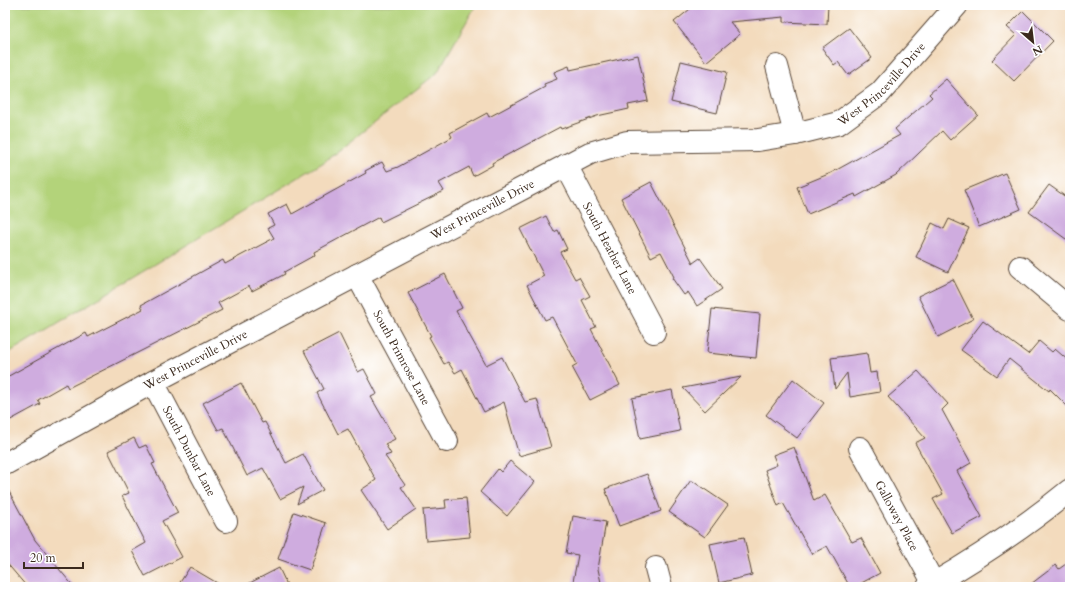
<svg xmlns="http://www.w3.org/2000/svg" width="1075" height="592" font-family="Cardo,serif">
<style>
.green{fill:#b3d37a;stroke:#777e4c}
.building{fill:#cfacdf}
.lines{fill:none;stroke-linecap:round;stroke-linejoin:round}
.street-casing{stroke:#574536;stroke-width:24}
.street{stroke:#fff;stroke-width:22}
.labels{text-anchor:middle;stroke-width:3;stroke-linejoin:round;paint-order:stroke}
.street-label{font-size:12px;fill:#3b2a1e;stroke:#fff}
</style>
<rect width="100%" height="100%" fill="#fff"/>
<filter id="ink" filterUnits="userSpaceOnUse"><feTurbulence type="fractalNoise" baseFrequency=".025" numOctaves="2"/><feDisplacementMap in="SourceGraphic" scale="8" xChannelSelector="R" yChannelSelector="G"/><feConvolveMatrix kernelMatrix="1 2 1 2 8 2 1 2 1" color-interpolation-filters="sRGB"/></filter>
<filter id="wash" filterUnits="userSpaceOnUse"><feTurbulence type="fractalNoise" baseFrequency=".012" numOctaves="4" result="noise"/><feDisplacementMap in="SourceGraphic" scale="16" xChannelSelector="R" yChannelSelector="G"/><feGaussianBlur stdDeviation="0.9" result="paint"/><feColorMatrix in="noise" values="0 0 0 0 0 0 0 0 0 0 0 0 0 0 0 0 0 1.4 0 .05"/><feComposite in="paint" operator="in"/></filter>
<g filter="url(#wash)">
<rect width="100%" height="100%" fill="#f3dbbd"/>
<!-- green -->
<polygon class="green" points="5,5 476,5 437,73 324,162 5,355"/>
<g id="blocks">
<!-- building -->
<g class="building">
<polygon points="695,5 828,5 827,24 784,22 784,17 730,22 740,34 706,62 674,22"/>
<polygon points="1023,11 1053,41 1014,81 992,60 1016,35 1007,27"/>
<polygon points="849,28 872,58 848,75 838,62 834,65 822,48"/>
<polygon points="638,55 648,101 628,105 629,109 597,116 561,129 560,127 492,163 493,165 473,176 469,167 439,183 444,191 381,222 379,217 314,252 315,255 284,272 285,274 252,291 249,286 218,303 222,310 68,388 66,384 38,400 40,404 5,423 5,378 86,333 88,337 143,309 141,305 223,260 225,264 274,238 268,228 274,225 268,214 287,204 292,214 366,173 365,171 382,162 387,171 398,167 452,137 450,133 487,113 489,117 545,87 544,84 557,79 554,72 569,66 570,70"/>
<polygon points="681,61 727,72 717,113 671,102"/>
<polygon points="946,79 978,115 950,140 942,131 896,175 856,197 855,194 808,214 797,187 831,173 900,135 895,129 932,97 929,94"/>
<polygon points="1005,173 1021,209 979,227 964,190"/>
<polygon points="651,182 693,263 700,258 722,289 697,306 688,292 684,295 672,278 674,277 661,252 651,257 621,198"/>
<polygon points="1049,185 1070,200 1070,242 1029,212"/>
<polygon points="546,216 554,232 558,230 567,249 560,252 575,279 579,277 590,296 582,300 596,327 591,329 620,385 590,400 572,367 577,364 552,317 545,320 527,285 544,276 520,229"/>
<polygon points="949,219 969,228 948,272 916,257 932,223 944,229"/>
<polygon points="445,274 462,308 456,311 486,365 502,357 525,402 537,399 551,447 519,456 504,402 484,412 462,369 455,373 448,362 444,364 429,337 431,336 408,293"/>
<polygon points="953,279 973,319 938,337 918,296"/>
<polygon points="712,309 760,314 756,358 707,353"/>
<polygon points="983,321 1028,354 1039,341 1052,352 1055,349 1070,362 1070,409 1050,389 1049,391 1009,359 997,376 961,350"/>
<polygon points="339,333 358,372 364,369 377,394 371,397 395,439 385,444 391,454 385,456 405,485 401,487 416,509 387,529 361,490 376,480 348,429 338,434 317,393 324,389 304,351"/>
<polygon points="867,353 870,373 877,372 880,392 850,397 847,373 835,389 831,358"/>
<polygon points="918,371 948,404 942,410 971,463 957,471 982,517 952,533 933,499 943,494 915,443 925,438 888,397"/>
<polygon points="741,377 705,411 683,388"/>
<polygon points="793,379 824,403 797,438 766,415"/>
<polygon points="241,383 262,423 265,422 286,463 303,454 323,490 297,504 303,487 280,499 263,468 247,476 223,428 218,430 203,403"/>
<polygon points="672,390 680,431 640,439 632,398"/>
<polygon points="134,438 139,448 146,445 155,463 152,464 178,513 162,521 182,557 145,576 132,551 146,543 122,496 129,493 108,451"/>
<polygon points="794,447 814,501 825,495 852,542 861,538 880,573 854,587 850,587 827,546 812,554 783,503 778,506 765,470 777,465 773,455"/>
<polygon points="510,461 535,482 507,516 480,492 498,469 501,472"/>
<polygon points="647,474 661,511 619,526 605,489"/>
<polygon points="691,480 728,505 705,537 669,512"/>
<polygon points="5,484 35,540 74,587 27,587 5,561"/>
<polygon points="466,498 470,537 426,541 423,510 446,508 445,500"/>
<polygon points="294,512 326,523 310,570 278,559"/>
<polygon points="573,516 606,522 598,569 602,587 572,587 578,555 566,553"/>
<polygon points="744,537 752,575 719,583 710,544"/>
<polygon points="1070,561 1070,587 1027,587 1056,565 1059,569"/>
<polygon points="190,567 224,587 177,587"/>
<polygon points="279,568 288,587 242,587"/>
</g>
</g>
</g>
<g filter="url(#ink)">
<use href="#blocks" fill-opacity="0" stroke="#574536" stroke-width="1"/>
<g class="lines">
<defs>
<g id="street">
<polyline points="777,66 795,134"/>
<path id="s1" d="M 566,165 L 654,332"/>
<polyline points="1020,267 1070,309"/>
<path id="s2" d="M 357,275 L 447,441"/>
<path id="s3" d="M 153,382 L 226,521"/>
<path id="s4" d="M 860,448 L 934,584"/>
<path id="s5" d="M 5,464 L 153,382 L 590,153 L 627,142 L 758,140 L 795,134 L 839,123 L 880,93 L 957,5"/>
<polyline points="656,568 661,587"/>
<path d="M 928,587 C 978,558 1025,527 1070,490"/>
</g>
</defs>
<!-- street casing -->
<use href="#street" class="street-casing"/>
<!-- street -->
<use href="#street" class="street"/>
</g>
</g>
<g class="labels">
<!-- street labels -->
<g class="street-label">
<text dy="4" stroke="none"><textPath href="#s5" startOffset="973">West Princeville Drive</textPath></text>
<text dy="4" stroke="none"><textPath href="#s5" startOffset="541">West Princeville Drive</textPath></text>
<text dy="4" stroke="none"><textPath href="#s1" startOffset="94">South Heather Lane</textPath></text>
<text dy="4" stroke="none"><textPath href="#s2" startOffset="94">South Primrose Lane</textPath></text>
<text dy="4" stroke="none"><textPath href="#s5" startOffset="217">West Princeville Drive</textPath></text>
<text dy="4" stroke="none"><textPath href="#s3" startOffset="78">South Dunbar Lane</textPath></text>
<text dy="4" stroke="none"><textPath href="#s4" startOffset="77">Galloway Place</textPath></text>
</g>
</g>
<!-- margin -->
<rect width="1075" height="592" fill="none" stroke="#fff" stroke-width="20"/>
<!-- north arrow -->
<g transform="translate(1033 42) rotate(152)" stroke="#ffffff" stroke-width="3" paint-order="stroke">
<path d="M0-3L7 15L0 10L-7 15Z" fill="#3b2a1e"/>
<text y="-6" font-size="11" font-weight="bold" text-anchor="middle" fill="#3b2a1e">N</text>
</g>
<!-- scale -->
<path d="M24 562v6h59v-6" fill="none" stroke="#3b2a1e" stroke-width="2"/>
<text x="30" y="562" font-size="12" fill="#3b2a1e" stroke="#ffffff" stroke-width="3" paint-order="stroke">20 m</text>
</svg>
